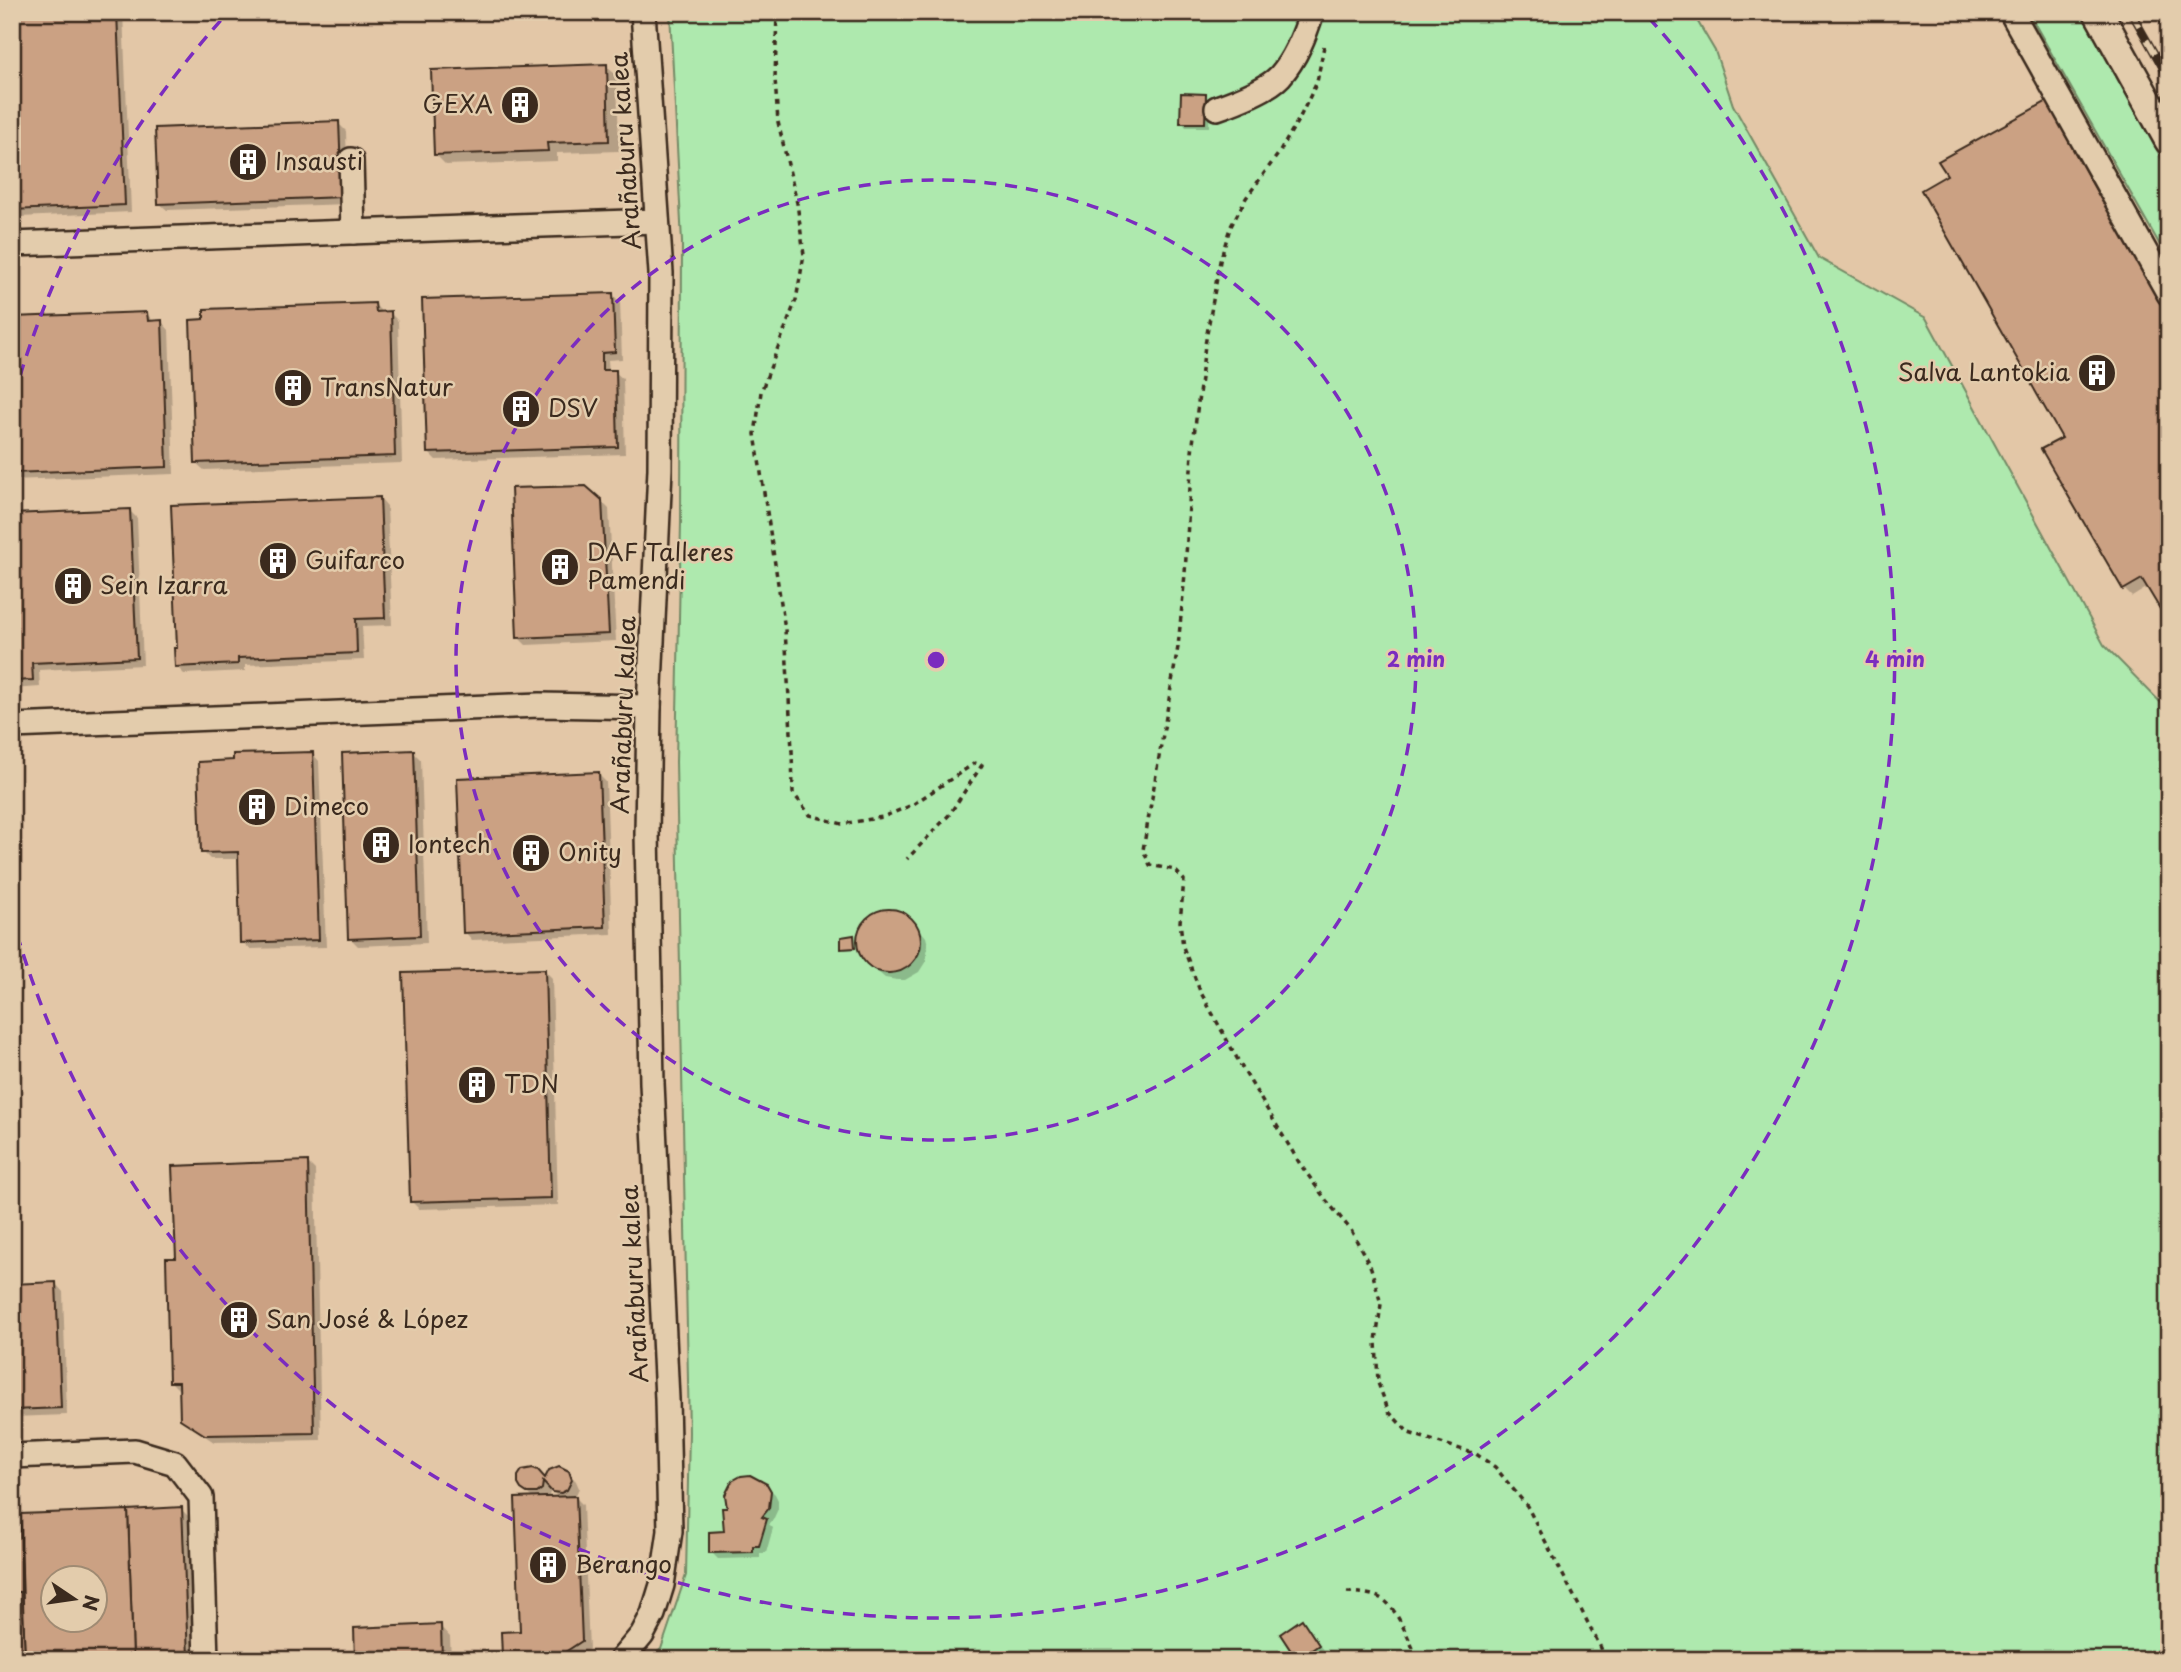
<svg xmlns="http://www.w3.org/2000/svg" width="2181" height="1672" font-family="'Playpen Sans',sans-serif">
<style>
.green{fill:#aee9ae;stroke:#748a66;stroke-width:2}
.shadow{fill:#0003;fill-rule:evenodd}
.building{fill:#cba183;stroke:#3b2a1e;stroke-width:2;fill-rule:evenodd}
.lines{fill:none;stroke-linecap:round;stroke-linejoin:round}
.minor-casing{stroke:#3b2a1e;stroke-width:28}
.major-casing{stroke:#3b2a1e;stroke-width:33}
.path{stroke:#3b2a1e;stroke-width:3.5;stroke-dasharray:5 5;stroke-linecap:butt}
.minor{stroke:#e3ccac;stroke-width:23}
.major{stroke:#e3ccac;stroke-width:28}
.rail-casing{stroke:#3b2a1e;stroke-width:8}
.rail{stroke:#e3ccac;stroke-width:5;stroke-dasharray:16;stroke-linecap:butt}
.ring{fill:none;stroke:#7b2cbf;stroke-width:3.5;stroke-dasharray:12 9}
.labels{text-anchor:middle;stroke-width:5;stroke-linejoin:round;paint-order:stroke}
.poi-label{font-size:24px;fill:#3b2a1e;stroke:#e3ccac;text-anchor:start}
.street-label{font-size:24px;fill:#3b2a1e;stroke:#e3ccac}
.centre{fill:#7b2cbf;stroke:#e3ccac;stroke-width:3.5}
.ring-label{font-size:21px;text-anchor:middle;font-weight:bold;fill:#7b2cbf;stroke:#e3ccac;stroke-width:5;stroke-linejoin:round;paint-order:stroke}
</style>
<rect width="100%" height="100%" fill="#e3c7a7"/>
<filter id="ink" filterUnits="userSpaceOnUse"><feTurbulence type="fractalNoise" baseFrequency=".0143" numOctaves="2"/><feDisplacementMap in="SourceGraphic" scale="14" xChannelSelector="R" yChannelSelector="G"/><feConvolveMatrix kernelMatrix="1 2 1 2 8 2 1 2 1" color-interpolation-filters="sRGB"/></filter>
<g filter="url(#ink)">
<!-- green -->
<g class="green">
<polygon points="670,12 1692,12 1715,51 1733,105 1819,258 1926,318 2104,645 2169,711 2169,1660 649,1660 661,1649 686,1575 689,1432 676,762 681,522 682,242"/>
<polygon points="2028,12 2081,12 2169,172 2169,261"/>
</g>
<!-- shadow -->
<g class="shadow">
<polygon points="12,12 123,12 131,212 20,217 13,209"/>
<polygon points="606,66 617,76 619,151 557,153 557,161 446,165 435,154"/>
<polygon points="1205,96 1210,101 1209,127 1186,127 1182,122"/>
<polygon points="2050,101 2104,202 2169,305 2169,621 2148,587 2132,597 2124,589 2065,438 1950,176"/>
<polygon points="338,123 346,131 348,204 167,210 159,203"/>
<polygon points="613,295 620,302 622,359 608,360 609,372 615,372 623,379 625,454 436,460 429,453"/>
<polygon points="375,305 383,313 390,313 398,321 402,463 204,470 196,463"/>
<polygon points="147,314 155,323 162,322 169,330 174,474 12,480 12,319"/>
<polygon points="380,498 387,506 392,625 362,626 364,660 245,665 245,671 184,674 176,666"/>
<polygon points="601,501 609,509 616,641 526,645 518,637"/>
<polygon points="130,511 137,518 143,665 39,670 40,687 12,689 12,516"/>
<polygon points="413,752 421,760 427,943 358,946 350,938"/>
<polygon points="312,753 319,761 326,947 250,949 242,942 240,859 210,859 203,852"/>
<polygon points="598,774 606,782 612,934 472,940 465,932"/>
<polygon points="893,910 902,913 911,919 926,937 928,945 926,961 919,972 905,980 897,980 885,978 866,962 860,952 859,936 868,918 881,911"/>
<polygon points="854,937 856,949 845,950 843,948"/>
<polygon points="544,970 552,978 558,1205 419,1209 411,1201"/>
<polygon points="307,1162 315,1170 321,1440 214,1442 190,1426 182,1418 181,1389 178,1389 170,1381"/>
<polygon points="56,1284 63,1292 67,1415 12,1417 12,1285"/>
<path d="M 568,1473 L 576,1481 L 579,1488 L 575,1497 L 583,1505 L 589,1649 L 572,1660 L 508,1660 L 503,1656 L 522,1633 L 533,1499 L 522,1488 ZM 551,1490 L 559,1498 L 548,1498 Z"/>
<polygon points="766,1485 775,1494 778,1500 778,1509 773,1520 769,1524 773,1528 766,1553 760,1553 760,1558 718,1559 711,1552"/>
<path d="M 181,1509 L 189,1517 L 194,1660 L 12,1660 L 12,1516 ZM 52,1578 L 94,1578 L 94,1620 L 52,1620 Z"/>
<polygon points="1302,1621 1323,1650 1308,1660 1299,1660 1282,1634"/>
<polygon points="440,1626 450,1637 451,1660 357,1660"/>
</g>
<!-- building -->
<g class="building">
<polygon points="12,12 117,12 125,205 12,210"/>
<polygon points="607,64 609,141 547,143 548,151 434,155 431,70"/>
<polygon points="1181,93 1206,94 1205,123 1180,123"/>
<polygon points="2051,99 2059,113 2055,116 2102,201 2107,198 2169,308 2169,624 2142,579 2123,590 2041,449 2062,438 1921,190 1947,175 1938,161"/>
<polygon points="339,121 342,197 158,204 155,128"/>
<polygon points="613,293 615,352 602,353 602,370 616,370 618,447 427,453 422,299"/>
<polygon points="375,303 376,312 391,311 395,456 195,463 190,320 204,319 204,309"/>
<polygon points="147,312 148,321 162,320 167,467 12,473 12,317"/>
<polygon points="586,486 602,500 609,634 517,638 511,488"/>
<polygon points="380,497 385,618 356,619 357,653 238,658 238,664 175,667 174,648 177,648 171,505"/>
<polygon points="130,509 137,658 32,663 33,680 12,681 12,514"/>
<polygon points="414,750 420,936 348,939 342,753"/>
<polygon points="313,752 319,940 240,943 238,852 201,853 198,762 233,760 233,754"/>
<polygon points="599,772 605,927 463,933 457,778"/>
<circle cx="889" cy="941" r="32"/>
<polygon points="854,935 855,948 841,949 841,937"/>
<polygon points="545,969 551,1198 410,1202 403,973"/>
<polygon points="308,1161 314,1433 205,1435 180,1419 179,1382 169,1382 166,1258 176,1258 172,1166"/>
<polygon points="56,1282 61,1408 12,1410 12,1284"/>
<polygon points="559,1466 569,1471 572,1480 567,1490 561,1493 552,1492 543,1482 542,1489 537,1493 527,1493 521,1489 518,1484 518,1476 522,1470 533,1468 538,1470 545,1478 549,1470"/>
<polygon points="750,1475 767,1484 771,1491 769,1508 762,1517 767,1519 759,1546 753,1546 753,1552 709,1553 709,1532 724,1531 722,1508 727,1508 725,1495 732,1481 741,1476"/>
<polygon points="576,1496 582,1641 562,1654 502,1656 501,1632 520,1631 515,1498"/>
<polygon points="182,1507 188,1657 133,1659 128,1510"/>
<path d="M 128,1510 L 133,1659 L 25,1660 L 20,1514 ZM 52,1578 L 94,1578 L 94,1620 L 52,1620 Z"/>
<polygon points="20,1514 22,1592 12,1592 12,1515"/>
<polygon points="12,1592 22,1592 25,1660 12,1660"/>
<polygon points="1302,1619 1319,1645 1297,1660 1280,1634"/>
<polygon points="441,1624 442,1660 355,1660 354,1628"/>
</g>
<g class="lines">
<defs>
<g id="minor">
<polyline points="2011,12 2169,294"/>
<path d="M 1217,108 C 1234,102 1268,89 1280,76 C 1296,58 1305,34 1312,12"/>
<polyline points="351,160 353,232"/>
<polyline points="12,244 657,221"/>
<polyline points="12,726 540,705 649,707"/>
<polyline points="12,1456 135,1451 175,1463 201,1497 206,1660"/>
<polyline points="621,1660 642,1635 653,1614 662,1585 670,1531 667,1399 652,1083 647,833 649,707 660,469 661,273 643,12"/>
</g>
<polyline id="major" points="2098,12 2169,140"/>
</defs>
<!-- minor casing -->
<use href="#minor" class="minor-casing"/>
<!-- major casing -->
<use href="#major" class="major-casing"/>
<!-- path -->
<g class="path">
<polyline points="777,12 775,79 778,122 797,203 804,255 796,300 761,392 755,434 785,629 792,750 793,793 810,815 842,824 883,817 912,805 975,763 982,765 949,815 907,859"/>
<polyline points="1324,46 1317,82 1301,115 1279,153 1246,198 1230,228 1220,261 1205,345 1192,452 1185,574 1178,647 1143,850 1150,865 1175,870 1184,880 1180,922 1183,947 1200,991 1244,1071 1300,1164 1326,1200 1351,1230 1371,1268 1381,1304 1376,1341 1378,1383 1389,1412 1409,1433 1476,1454 1495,1467 1527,1506 1601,1648 1604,1660"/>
<path d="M 1347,1592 C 1360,1593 1374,1593 1385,1601 C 1398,1611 1411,1644 1418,1660"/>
</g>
<!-- minor -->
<use href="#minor" class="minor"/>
<!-- major -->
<use href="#major" class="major"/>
<defs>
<g id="rail">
<polyline points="2131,12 2169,79"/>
<polyline points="2158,12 2169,31"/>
</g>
</defs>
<!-- rail casing -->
<use href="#rail" class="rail-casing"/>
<!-- rail -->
<use href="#rail" class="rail"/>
</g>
</g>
<!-- distance rings -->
<g class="ring">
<circle cx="936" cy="660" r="480"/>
<path d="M14 396A959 959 0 0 1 223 18M1649 18A959 959 0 1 1 14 924"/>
</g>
<!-- icons -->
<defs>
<symbol id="building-disc" viewBox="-11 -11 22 22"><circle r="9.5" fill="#3b2a1e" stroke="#e3ccac"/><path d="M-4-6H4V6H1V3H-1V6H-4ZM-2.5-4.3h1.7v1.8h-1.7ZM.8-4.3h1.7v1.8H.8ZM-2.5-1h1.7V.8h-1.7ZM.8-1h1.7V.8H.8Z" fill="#fff"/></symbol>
</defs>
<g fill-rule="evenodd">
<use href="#building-disc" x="498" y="83" width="44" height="44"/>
<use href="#building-disc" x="226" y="140" width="44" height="44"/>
<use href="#building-disc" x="2075" y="351" width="44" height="44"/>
<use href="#building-disc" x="271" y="366" width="44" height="44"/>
<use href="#building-disc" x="499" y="387" width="44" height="44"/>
<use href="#building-disc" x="256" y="539" width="44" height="44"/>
<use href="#building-disc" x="538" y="545" width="44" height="44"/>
<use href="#building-disc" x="51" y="564" width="44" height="44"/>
<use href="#building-disc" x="235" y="785" width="44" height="44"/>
<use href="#building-disc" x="359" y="823" width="44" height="44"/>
<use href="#building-disc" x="509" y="831" width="44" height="44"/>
<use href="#building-disc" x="455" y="1063" width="44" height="44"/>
<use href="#building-disc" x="217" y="1298" width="44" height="44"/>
<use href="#building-disc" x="526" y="1543" width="44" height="44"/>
</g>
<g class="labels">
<!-- poi labels -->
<g class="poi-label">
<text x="493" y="113" text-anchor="end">GEXA</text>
<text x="275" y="170">Insausti</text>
<text x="2070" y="381" text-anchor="end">Salva Lantokia</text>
<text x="320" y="396">TransNatur</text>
<text x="548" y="417">DSV</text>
<text x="587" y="561">DAF Talleres<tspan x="587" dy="28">Pamendi</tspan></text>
<text x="305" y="569">Guifarco</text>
<text x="100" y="594">Sein Izarra</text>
<text x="284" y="815">Dimeco</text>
<text x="408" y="853">Iontech</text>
<text x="558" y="861">Onity</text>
<text x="504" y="1093">TDN</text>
<text x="266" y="1328">San José &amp; López</text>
<text x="575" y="1573">Berango</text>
</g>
<!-- street labels -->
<g class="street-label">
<text transform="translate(626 151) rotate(-94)" y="8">Arañaburu kalea</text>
<text transform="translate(624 715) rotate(-88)" y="8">Arañaburu kalea</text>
<text transform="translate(635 1284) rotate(-93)" y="8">Arañaburu kalea</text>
</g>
</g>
<circle cx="936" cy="660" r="10" class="centre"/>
<g class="ring-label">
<text x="1416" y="667">2 min</text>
<text x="1895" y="667">4 min</text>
</g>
<!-- margin -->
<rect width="2181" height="1672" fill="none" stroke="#e3ccac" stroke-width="42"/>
<rect x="21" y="21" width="2139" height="1630" fill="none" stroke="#3b2a1e" stroke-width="2.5" filter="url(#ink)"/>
<!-- north arrow -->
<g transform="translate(74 1599) rotate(103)"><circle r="33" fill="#e3ccac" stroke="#a08b73" stroke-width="2"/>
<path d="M0-5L12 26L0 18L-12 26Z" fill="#3b2a1e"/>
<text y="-10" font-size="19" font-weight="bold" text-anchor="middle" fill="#3b2a1e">N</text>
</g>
</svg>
